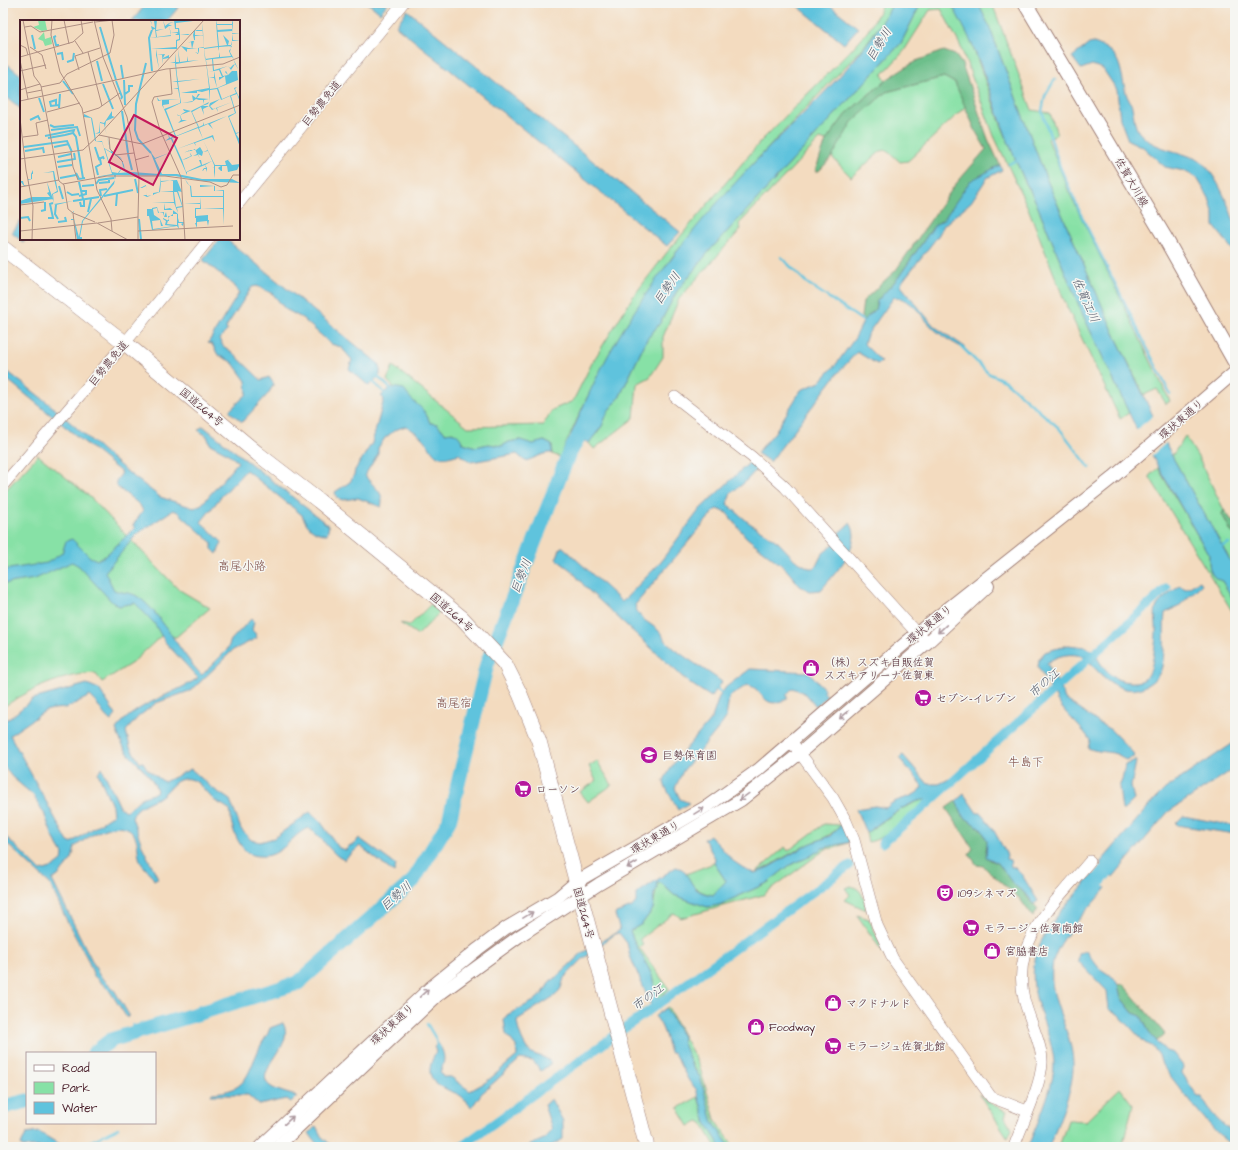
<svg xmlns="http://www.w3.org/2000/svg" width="1238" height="1150" font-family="'Architects Daughter','Klee One',sans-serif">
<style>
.green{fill:#87e1a6;stroke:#688068}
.forest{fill:#6dbf8b;stroke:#5c6f5b}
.water{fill:#5fc3dd;stroke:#547184}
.pier{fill:#f3dbbf}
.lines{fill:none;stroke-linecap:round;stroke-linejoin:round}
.stream{stroke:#5fc3dd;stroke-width:2.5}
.canal{stroke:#5fc3dd;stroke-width:9}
.river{stroke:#5fc3dd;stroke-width:15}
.tertiary-casing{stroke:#9e7d75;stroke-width:12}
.secondary-casing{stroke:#9e7d75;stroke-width:14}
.primary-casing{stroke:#9e7d75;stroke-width:16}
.trunk-casing{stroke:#9e7d75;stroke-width:16}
.tertiary{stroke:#fff;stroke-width:11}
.secondary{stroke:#fff;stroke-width:12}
.primary{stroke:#fff;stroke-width:14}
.trunk{stroke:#fff;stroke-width:15}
.oneway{stroke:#ae9aa0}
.labels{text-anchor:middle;stroke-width:3;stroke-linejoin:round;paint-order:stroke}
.street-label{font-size:11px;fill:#4a1f2b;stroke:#f6f6f2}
.poi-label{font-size:11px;fill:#4a1f2b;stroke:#f6f6f2;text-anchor:start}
.water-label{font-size:12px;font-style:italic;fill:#515869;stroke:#f6f6f2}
.neighbourhood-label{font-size:12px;fill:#80504a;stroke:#f6f6f2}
.inset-river{fill:none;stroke:#5fc3dd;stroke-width:2}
.inset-road{fill:none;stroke:#af9084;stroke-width:1}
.view{fill:#c2185b;fill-opacity:0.15;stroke:#c2185b;stroke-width:2}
.inset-edge{fill:none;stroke:#4a1f2b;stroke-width:2}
</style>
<rect width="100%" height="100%" fill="#f6f6f2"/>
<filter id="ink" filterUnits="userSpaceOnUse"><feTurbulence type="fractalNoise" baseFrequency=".025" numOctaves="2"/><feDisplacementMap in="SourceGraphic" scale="8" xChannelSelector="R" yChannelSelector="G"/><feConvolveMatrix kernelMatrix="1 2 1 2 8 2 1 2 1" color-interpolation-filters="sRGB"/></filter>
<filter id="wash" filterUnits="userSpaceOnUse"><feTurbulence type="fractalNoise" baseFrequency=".012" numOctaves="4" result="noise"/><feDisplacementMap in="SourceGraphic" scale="16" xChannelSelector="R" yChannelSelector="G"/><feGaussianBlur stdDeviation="0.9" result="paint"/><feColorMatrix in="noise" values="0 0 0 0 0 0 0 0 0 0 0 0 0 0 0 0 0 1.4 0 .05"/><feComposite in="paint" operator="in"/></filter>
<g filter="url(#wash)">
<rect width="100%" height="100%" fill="#f3dbbf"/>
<!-- green -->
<g class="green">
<path d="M 882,3 L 893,3 L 884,20 L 863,48 L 749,168 L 673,256 L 614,345 L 586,400 L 560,457 L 552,454 L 552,445 L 544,441 L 533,445 L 520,440 L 509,442 L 502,446 L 488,444 L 476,447 L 463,443 L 453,432 L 445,433 L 437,424 L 430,423 C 423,401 400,397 387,380 L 393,366 L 468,427 L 543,425 L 552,410 L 573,401 L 592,363 L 632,298 L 668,251 L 761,141 L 850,51 L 867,32 L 878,14 Z"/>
<polygon points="921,3 957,3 1000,122 1025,182 1035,200 1083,315 1129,413 1120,419 1067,307 1028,208 994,136 960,45 941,9 930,10 904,51 882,75 886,80 846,114 826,141 820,139 739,224 741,229 679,299 663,337 663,357 650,377 637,384 634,418 594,449 589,443 602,426 608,411 619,398 647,339 660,323 677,291 711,249 901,43"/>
<polygon points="978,3 992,3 1032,110 1050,113 1057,134 1048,139 1068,190 1170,401 1166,404 1157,389 1144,395 1114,333 1046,178 989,26"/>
<polygon points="944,77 955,83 966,106 908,161 900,162 887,150 881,151 851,177 832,157 851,122 886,92"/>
<polygon points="1185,436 1198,457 1224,510 1222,514 1232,533 1235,532 1235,569 1172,456"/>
<path d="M 38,455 L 90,497 L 178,589 L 210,608 L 176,637 L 161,636 L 132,663 L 102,682 L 95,673 C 61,675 31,689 3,707 L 3,493 Z"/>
<path d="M 1158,468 L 1209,555 C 1209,567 1209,577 1222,581 L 1235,602 L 1235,616 L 1149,476 Z"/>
<polygon points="431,604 440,612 418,635 400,623 410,625"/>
<polygon points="597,761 612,785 588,802 580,792 596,781 589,766"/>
<path d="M 923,799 L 928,800 C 913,814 888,839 868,842 L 866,833 L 901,809 Z"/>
<path d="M 824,824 L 841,825 C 827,840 816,840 799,849 C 784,857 771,866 755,873 L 785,847 L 788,851 Z"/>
<path d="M 850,842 L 835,848 L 826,849 L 763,895 L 681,918 L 674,913 L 640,939 L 643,944 L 639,947 L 669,989 L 659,998 C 652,989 655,980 650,971 C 643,958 635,946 630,931 L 642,924 L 653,909 L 657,883 L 661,883 L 674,895 L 708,907 L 719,905 L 767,883 L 790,865 L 809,857 L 823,848 Z"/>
<path d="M 714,863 L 726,881 L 713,895 C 699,893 691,886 686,874 Z"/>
<path d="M 851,886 C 863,889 864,899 866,910 L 845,900 L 850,895 L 845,888 Z"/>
<polygon points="857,915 869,919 886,957"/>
<polygon points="668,1007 699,1065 715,1119 734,1147 730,1147 713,1122 700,1077 687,1056 682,1041 683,1037 666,1008"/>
<polygon points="1120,1088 1133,1105 1122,1147 1059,1147 1068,1120 1086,1121"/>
<polygon points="979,1094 993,1105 1007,1111 1005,1117 1012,1129 1008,1138"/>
<polygon points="698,1097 706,1123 721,1147 716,1147 702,1123 698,1121 689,1126 678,1108"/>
</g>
<!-- forest -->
<g class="forest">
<polygon points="944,51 955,55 962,64 988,139 1000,165 970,182 944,219 934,226 898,278 877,301 875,310 864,320 861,317 863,301 896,270 955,185 986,149 976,132 955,83 944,77 886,92 852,122 832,157 819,171 815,171 826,141 846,114 886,80 916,61"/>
<polygon points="1224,510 1233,522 1235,521 1235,532 1232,533 1222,514"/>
<polygon points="956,801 963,816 982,830 988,841 986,850 990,860 998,863 1038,909 1033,917 1020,899 983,866 977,865 969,854 973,848 946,808"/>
<polygon points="1123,984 1165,1034 1157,1041 1150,1034 1141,1016 1133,1013 1121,998 1118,985"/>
</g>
<!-- water -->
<g class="water">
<polygon points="147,3 182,3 167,21 132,21"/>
<polygon points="368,3 388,3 380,13"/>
<polygon points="794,3 827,3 858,28 844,44"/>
<path d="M 893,3 L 921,3 L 901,43 L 711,249 L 677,291 L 660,323 L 647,339 L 619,398 L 608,411 L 602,426 L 589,443 L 571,435 C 584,404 597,374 614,345 C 651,280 699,221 750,167 C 796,118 863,63 893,3 Z"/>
<path d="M 951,3 L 978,3 L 989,26 L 1046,178 L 1114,333 L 1172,456 L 1235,569 L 1235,602 L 1222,581 C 1209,577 1209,567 1209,555 L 1137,430 L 1083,315 L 1035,200 C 1007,151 994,95 972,44 C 966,30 958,17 951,3 Z"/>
<polygon points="407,10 680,232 667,246 396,26"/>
<path d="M 1094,43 C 1123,53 1119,68 1126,93 C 1127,98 1131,102 1132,107 C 1134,115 1134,124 1138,131 C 1152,150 1179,150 1198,160 C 1214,168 1231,209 1235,226 C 1237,234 1235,244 1235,253 L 1214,226 L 1214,215 L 1209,198 L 1197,178 L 1184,171 L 1165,167 L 1143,147 L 1128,140 L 1120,119 L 1117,90 L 1103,69 L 1092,65 L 1081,69 L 1072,57 L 1089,44 Z"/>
<polygon points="3,61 21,75 21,109 3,94"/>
<path d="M 1000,165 L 1002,170 L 987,178 L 971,202 L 944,225 L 938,236 L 902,282 L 901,286 L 934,326 L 965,347 L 963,348 C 953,343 943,337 934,329 C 921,317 914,299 894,297 L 867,335 L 864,344 L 882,362 L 877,364 L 857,352 L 837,374 L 770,462 L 757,453 L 775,432 L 801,390 L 820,382 L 837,363 L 855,338 L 864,320 L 875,310 L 877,301 L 898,278 L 934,226 L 944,219 L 970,181 Z"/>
<polygon points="21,220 21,239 25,239 23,242 12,233"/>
<polygon points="220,239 226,239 380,365 380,375 369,386 349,369 352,360 341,347 331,344 302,318 285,309 273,294 257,286 252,287 226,327 227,331 219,339 223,346 232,352 261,380 269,377 274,384 268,394 242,422 229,411 247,394 246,381 232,362 218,355 212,344 208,343 239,293 234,285 203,260"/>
<path d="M 3,368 L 48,403 L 125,470 L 160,497 L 194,508 L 202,504 L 238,462 L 227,453 L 210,444 L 207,436 L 198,430 L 203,426 L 329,526 L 327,534 C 314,534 307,527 302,515 L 246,470 L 220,498 L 201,522 L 222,542 L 217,554 L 212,549 L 212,543 L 178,512 L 173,510 L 137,534 L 105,572 L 114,590 C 121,593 129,592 135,595 C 159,608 182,657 202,675 L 227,650 L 231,640 L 251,619 L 254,622 L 252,630 L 255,633 L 257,638 L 233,650 L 192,690 L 156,703 L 138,717 L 126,731 L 130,747 L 140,763 L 143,762 L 147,769 L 164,782 L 191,769 L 212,788 L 230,800 L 241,829 L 251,840 L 260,842 L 274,838 L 310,812 L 320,821 L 339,848 L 346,850 L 350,845 L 354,845 L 359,838 L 396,865 L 394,873 L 360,846 L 344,860 C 329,853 323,836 308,828 C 289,836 281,862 253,855 C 241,852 233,832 231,820 C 231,817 231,814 230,811 C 227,806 220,804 215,801 C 209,796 199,782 193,780 C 191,779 186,778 184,779 C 172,780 169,793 158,798 C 149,802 135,807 132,817 L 143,848 L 158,878 L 154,880 C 151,873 145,869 141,863 C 137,855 139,844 135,836 C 123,813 87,837 75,847 L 72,859 L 58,876 L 52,880 L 99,975 L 113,988 L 129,1015 L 127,1018 L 109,990 L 94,976 L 87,958 L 68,923 L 50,884 L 3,840 L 3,834 L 41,871 L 54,867 L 62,861 L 63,854 L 53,837 L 44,813 L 33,795 L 12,777 L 3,765 L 3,721 L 10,718 L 33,699 L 87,684 L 99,689 L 116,715 L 111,721 C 101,714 99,703 90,696 L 66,708 L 53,709 L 45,711 L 10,735 L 68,842 L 71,843 L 113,815 L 112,806 L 98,773 L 102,768 L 120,807 L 125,811 C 133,808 135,802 142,798 C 147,795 151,796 157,791 C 153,775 137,765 127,752 C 122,746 119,737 116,729 C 136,703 171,696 198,678 L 165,642 L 154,623 L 135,603 L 119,606 L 112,602 L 79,566 L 72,562 L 35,579 L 3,584 L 3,570 L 47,563 L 62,553 L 66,541 L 72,539 L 90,557 L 97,560 L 105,556 L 135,528 L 133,525 L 143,511 L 140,505 L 116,486 L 116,481 L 122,473 L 3,376 Z"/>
<path d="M 392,387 L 404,389 C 412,405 423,403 430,423 L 437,424 L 445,433 C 456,431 458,434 463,443 L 476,447 L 488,444 L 502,446 L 509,442 L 520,440 L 533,444 L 544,441 L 552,445 L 552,453 C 544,452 534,459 525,461 L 517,454 L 471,462 L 459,454 C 432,463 437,453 421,437 C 417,433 411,429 406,426 L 395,430 L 385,438 L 378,448 L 378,454 L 365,475 C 371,486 386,491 381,507 L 358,498 L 343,500 L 337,498 L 335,492 L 350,482 L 354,475 L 355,470 L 372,443 L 384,399 L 381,396 Z"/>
<path d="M 749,463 L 757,469 L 744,483 L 731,493 L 727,504 L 748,522 L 778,542 L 795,560 L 809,568 L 815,568 L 822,554 L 833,545 L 835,536 L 850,523 C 865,544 833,575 821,590 L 810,591 L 800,586 L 785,568 L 746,537 L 726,512 L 716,509 L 635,605 C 639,621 649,621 660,632 C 662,635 664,639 667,642 C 683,658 704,668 722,682 L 711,697 L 688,682 L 587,589 L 572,571 L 556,559 L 561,547 L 563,547 L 622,602 L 658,565 L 700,509 Z"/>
<path d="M 1200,581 L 1202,584 L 1178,607 L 1165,613 C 1163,630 1166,649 1162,666 C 1161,673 1156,679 1150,683 C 1127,700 1106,681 1090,663 L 1097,657 C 1104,670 1113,681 1129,682 C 1151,684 1151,670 1154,652 C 1155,645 1156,638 1156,631 C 1157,623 1153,613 1157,606 C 1161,599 1173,591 1180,586 L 1186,589 Z"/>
<path d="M 1068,645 L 1086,647 L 1092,651 L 1084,657 C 1072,652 1057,655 1047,663 L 1057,682 L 1050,688 L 1038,667 L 1039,659 L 1045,652 Z"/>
<path d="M 750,669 L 809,672 L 824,689 L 824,692 L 827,696 L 816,706 L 806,694 L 793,688 L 787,694 L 787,699 C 761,712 765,688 747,685 L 729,697 L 726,718 L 722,724 L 683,771 L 675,788 L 680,799 L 689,803 L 678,810 L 665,786 L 664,780 L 674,763 L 712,718 L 719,697 L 726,687 Z"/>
<path d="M 1061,688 L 1065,699 L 1099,723 L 1111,730 L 1133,753 L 1134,757 L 1125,760 C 1116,749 1100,754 1088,748 L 1090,740 C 1079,723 1061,712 1054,694 Z"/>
<polygon points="1235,742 1235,768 1168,812 1113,877 1100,863 1153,801 1165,789"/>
<path d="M 903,755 L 928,784 L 939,784 L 949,779 L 928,800 C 911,798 880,823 866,833 L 856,809 L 875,806 L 886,808 C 897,796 911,801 922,788 L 919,781 L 899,758 Z"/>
<polygon points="1135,760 1136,762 1131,786 1134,800 1124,810 1122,810 1119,787 1122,780 1125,765"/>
<polygon points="964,794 977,813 980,813 992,827 1007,855 1006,859 1010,860 1011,867 1014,867 1022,875 1038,901 1034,904 1027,895 1013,884 998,863 986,857 987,841 982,830 963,816 956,801"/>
<polygon points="1183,816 1235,826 1235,834 1177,825 1176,823"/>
<path d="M 841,825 L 850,842 L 823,848 L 809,857 L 790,865 L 767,883 L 719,905 L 707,907 L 674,895 L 661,883 L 657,883 L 657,889 L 654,894 L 653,909 L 642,924 L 630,931 C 635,946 644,958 650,971 C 655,980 652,989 659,998 L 651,1005 L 630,956 L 627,943 L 619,933 L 615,934 L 583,959 L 564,978 L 561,988 L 556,995 L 517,1020 C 517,1029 524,1049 532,1053 C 539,1057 546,1056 551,1063 L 541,1071 L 533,1061 L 520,1059 L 481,1094 L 472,1107 C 467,1104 466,1100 461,1096 C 458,1094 453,1092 450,1091 C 427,1080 426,1073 436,1051 L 434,1047 L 438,1043 C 445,1053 446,1060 440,1072 L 443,1077 L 451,1077 L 470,1091 L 486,1082 L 517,1056 L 516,1046 L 506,1034 L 504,1020 L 507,1015 L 534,1001 L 543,993 L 551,980 L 553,980 L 582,953 L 620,930 L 615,915 L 616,913 L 632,907 L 636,902 L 636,894 L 676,867 L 682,869 C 694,882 690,892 713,895 L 726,881 L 714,863 L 715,858 L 704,839 L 710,835 L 733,861 L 748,871 L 755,873 L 769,867 L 807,845 L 830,836 Z"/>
<path d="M 1093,874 L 1106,888 C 1092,905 1065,933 1057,951 C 1039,989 1072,1025 1073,1063 C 1074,1091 1058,1121 1049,1147 L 1028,1147 C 1037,1122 1054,1089 1054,1063 C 1053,1042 1042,1021 1037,1001 C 1021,945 1060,914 1093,874 Z"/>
<path d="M 1086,951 L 1099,968 L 1114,978 L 1118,985 L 1121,998 L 1133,1013 L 1141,1016 L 1150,1034 L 1166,1051 L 1173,1053 L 1183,1066 L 1182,1073 L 1198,1097 L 1202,1097 C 1209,1112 1221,1125 1235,1133 L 1235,1147 C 1219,1141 1175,1082 1162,1065 L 1159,1055 L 1152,1046 L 1145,1043 L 1118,1014 L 1109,1009 L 1107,991 L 1078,961 L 1079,953 Z"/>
<path d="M 666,1008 L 683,1037 L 682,1041 L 692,1066 L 700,1077 L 713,1122 L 730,1147 L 721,1147 L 706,1123 L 696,1089 L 689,1081 L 674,1053 L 670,1053 C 666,1039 664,1027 655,1016 Z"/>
<path d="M 283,1023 C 297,1048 247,1074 273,1088 C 281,1092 289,1094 297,1096 L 291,1102 L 287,1099 L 259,1105 L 248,1095 L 211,1095 L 212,1093 C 247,1091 246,1077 259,1049 C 262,1041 268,1036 270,1028 Z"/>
<polygon points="551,1099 563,1121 563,1139 549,1147 526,1147 546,1138 552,1129 544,1105"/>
<polygon points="316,1126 321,1136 333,1147 319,1147 309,1133"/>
<polygon points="39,1132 64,1147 22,1147 21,1145 26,1134"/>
</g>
<!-- pier -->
<polygon class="pier" points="1154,415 1167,442 1150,457 1135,431"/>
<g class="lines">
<!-- stream -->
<g class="stream">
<polyline points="1055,79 1045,96 1042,111 1060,167 1083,219 1170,394"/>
<polyline points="1009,164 1019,159"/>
<polyline points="781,257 807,283 866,323"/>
<polyline points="961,346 988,373 1005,381 1059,428 1090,468"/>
<polyline points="378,377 390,388"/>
<polyline points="373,382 385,393"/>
<polyline points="1220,547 1229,543"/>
<polyline points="714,687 724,694"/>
<polyline points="427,1024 436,1039 437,1047"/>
<polyline points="133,1025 137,1032"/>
<polyline points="79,1147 118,1128"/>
</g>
<!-- canal -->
<g class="canal">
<polyline points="882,843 920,811 1167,588"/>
<polyline points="461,1147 850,865"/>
</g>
<!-- river -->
<g class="river">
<polyline points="1087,896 1118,855"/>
<polyline points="94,1053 111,1040 298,983 413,881 449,821 487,664 567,458 587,421"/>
<polyline points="3,1107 27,1101"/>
</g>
</g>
</g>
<g filter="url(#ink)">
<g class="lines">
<defs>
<g id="tertiary">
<polyline points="239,203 403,3"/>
<polyline points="675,397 752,457 785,487 913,629 928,642"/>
<polyline points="3,485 125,343 209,239"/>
<polyline points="791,741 833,798 846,821 854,840 877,925 893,959 991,1097 1027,1111"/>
<path d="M 1014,1147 C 1022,1124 1041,1086 1042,1063 C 1043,1046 1028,1017 1024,999 C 1010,940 1056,902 1090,861"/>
</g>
<g id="secondary">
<polyline points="260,1147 430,988 478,949 506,928 557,898 576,882 709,805 758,770 917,633 1111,479 1235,372"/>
<polyline points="277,1147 437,996 518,937 599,884 741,800 800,753 928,642 988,586"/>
</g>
<polyline id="primary" points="1025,3 1164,236 1235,362"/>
<polyline id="trunk" points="3,248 125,343 258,454 319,501 462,618 505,664 520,694 539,741 647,1147"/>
</defs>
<!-- tertiary casing -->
<use href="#tertiary" class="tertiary-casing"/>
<!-- secondary casing -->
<use href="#secondary" class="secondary-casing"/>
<!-- primary casing -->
<use href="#primary" class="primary-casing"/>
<!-- trunk casing -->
<use href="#trunk" class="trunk-casing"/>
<!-- tertiary -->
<use href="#tertiary" class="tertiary"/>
<!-- secondary -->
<use href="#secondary" class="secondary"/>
<!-- primary -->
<use href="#primary" class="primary"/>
<!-- trunk -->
<use href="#trunk" class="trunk"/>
</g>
<!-- one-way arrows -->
<defs><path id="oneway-shaft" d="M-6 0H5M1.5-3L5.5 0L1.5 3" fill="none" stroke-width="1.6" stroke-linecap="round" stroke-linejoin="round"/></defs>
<g class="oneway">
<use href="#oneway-shaft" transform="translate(942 629) rotate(137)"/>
<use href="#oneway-shaft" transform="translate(844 715) rotate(139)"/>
<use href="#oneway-shaft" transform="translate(744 797) rotate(144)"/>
<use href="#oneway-shaft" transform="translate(699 811) rotate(-32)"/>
<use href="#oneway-shaft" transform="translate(632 865) rotate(150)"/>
<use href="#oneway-shaft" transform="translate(528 915) rotate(-31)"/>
<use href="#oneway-shaft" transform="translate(424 993) rotate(-43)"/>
<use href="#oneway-shaft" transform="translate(289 1120) rotate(-43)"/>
</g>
</g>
<!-- icons -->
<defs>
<symbol id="shop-disc" viewBox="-11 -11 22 22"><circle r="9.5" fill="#b5179e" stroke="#f6f6f2"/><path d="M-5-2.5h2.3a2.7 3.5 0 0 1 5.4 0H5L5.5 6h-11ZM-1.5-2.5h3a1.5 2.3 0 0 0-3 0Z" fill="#fff"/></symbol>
<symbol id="supermarket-disc" viewBox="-11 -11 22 22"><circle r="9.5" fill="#b5179e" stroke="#f6f6f2"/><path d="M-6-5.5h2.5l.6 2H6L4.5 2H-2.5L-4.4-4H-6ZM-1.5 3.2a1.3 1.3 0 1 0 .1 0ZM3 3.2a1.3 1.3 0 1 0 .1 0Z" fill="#fff"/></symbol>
<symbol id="school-disc" viewBox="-11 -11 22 22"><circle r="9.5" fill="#b5179e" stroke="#f6f6f2"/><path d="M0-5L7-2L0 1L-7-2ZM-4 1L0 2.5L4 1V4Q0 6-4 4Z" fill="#fff"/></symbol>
<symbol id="theatre-disc" viewBox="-11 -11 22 22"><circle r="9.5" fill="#b5179e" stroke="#f6f6f2"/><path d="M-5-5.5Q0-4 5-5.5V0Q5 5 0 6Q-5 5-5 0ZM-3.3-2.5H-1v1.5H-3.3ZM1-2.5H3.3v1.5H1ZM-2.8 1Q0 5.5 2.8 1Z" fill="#fff"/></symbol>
</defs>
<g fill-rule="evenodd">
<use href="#shop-disc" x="801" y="658" width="20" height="20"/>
<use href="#supermarket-disc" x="913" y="688" width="20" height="20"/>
<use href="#school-disc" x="639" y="745" width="20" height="20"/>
<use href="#supermarket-disc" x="513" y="779" width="20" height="20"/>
<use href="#theatre-disc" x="935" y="883" width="20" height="20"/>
<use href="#supermarket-disc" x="961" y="918" width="20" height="20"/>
<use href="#shop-disc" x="982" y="941" width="20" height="20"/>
<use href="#shop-disc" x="823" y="993" width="20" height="20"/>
<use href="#shop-disc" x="746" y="1017" width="20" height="20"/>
<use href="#supermarket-disc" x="823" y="1036" width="20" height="20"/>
</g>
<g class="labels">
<!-- street labels -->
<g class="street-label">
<text transform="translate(321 103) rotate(-51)" y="4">巨勢農免道</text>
<text transform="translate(1132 182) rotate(60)" y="4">佐賀大川線</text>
<text transform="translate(108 363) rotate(-50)" y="4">巨勢農免道</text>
<text transform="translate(202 407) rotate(40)" y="4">国道264号</text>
<text transform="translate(1181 419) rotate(-41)" y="4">環状東通り</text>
<text transform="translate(452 612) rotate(41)" y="4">国道264号</text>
<text transform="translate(929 624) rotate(-39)" y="4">環状東通り</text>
<text transform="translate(655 837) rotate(-30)" y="4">環状東通り</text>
<text transform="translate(584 913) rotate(75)" y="4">国道264号</text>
<text transform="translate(392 1024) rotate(-43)" y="4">環状東通り</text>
</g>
<!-- poi labels -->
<g class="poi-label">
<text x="824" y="666">（株）スズキ自販佐賀<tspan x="824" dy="13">スズキアリーナ佐賀東</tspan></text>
<text x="936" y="702">セブン-イレブン</text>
<text x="662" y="759">巨勢保育園</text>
<text x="536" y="793">ローソン</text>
<text x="958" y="897">109シネマズ</text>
<text x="984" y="932">モラージュ佐賀南館</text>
<text x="1005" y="955">宮脇書店</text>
<text x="846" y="1007">マクドナルド</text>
<text x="769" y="1031">Foodway</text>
<text x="846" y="1050">モラージュ佐賀北館</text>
</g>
<!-- water labels -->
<g class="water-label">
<text transform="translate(879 44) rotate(-58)" y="4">巨勢川</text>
<text transform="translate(667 288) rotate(-55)" y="4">巨勢川</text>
<text transform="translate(1086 300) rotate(66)" y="4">佐賀江川</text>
<text transform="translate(521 576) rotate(-69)" y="4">巨勢川</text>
<text transform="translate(1044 683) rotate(-42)" y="4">市の江</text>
<text transform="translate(396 896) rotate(-42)" y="4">巨勢川</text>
<text transform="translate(648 997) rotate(-36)" y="4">市の江</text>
</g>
<!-- neighbourhood labels -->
<g class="neighbourhood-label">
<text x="242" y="570">高尾小路</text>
<text x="454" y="707">高尾宿</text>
<text x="1026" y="766">牛島下</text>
</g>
</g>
<!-- overview -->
<g transform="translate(20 20)">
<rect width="220" height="220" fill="#f3dbbf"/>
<path d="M 18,0 L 25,0 L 27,10 L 22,11 L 13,7 L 19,5 ZM 24,12 L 25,19 L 31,17 L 32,24 L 25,26 L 23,21 L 18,19 Z" fill="#87e1a6"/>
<path d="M 130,0 L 137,0 L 136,10 L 144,9 L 136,11 L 137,17 L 151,15 L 149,6 L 145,9 L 143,0 L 145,6 L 149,3 L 154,2 L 148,4 L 152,6 L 149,6 L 151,13 L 158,12 L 158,9 L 155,9 L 154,0 L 173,1 L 156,3 L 156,8 L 159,8 L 160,15 L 168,14 L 170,15 L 160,15 L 160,20 L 157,21 L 157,29 L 136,29 L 137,35 L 145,34 L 143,38 L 149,35 L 149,38 L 143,39 L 143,44 L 142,35 L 137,35 L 139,49 L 136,35 L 132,35 L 136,35 L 136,29 L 131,29 L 156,27 L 156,20 L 159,19 L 159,15 L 155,15 L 158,13 L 151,13 L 151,16 L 130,18 L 136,17 L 135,9 L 132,10 L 131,6 L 135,8 L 134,1 L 131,1 L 132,5 ZM 196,0 L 197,4 L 212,4 L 212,0 L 213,3 L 220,3 L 213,3 L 212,13 L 220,14 L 212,14 L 213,20 L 220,21 L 212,21 L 210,32 L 214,39 L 212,37 L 193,39 L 194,50 L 208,46 L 210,48 L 213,45 L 215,44 L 214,40 L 218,49 L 215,44 L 211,50 L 208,46 L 200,49 L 203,56 L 208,55 L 205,52 L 206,51 L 208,55 L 212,51 L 217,51 L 218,60 L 198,68 L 202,79 L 216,73 L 214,68 L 217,67 L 215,69 L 220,79 L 220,82 L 217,74 L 211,76 L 216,93 L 209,97 L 216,113 L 220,112 L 216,114 L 220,120 L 220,127 L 208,96 L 215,93 L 212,82 L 197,88 L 198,92 L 196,88 L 192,90 L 189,86 L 190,83 L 200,79 L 190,86 L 193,89 L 212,82 L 210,76 L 201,80 L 197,69 L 190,70 L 189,82 L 188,84 L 182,86 L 189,86 L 183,89 L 184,95 L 181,87 L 172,92 L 179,107 L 183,105 L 183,102 L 184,105 L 207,96 L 190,104 L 193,109 L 188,104 L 179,108 L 183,119 L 193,115 L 195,122 L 192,117 L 183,120 L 193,141 L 203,138 L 193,141 L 195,145 L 206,145 L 205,141 L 210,139 L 208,140 L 212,145 L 220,144 L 217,150 L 208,152 L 209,158 L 207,146 L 202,146 L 202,151 L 201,151 L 198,148 L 201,146 L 195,146 L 195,158 L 194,152 L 184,153 L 194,152 L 194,145 L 188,131 L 183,132 L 182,136 L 178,134 L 180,139 L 178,135 L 173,136 L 177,134 L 175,129 L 171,131 L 172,134 L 171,131 L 168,130 L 172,136 L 166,139 L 168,144 L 166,139 L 162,140 L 166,152 L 181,145 L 179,140 L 181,140 L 182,145 L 192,141 L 185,145 L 187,148 L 194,147 L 187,148 L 187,152 L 186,149 L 184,149 L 184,150 L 182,151 L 184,148 L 186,148 L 185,145 L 167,152 L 167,155 L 156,130 L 150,133 L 156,130 L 151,119 L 145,121 L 149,118 L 148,114 L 150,118 L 155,116 L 146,94 L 136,98 L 146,94 L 144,89 L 160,83 L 160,79 L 149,80 L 149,84 L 143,85 L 144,89 L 142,85 L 133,87 L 142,85 L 142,80 L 138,81 L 137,77 L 139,80 L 160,79 L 158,69 L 153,68 L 158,68 L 157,62 L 152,62 L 157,61 L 155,43 L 150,43 L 155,42 L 155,33 L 156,42 L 159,42 L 158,29 L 160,42 L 167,41 L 167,36 L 168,41 L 179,40 L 156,44 L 157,55 L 180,52 L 157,55 L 158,61 L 180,59 L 158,62 L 161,83 L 146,90 L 156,116 L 178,107 L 171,91 L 160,95 L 162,100 L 167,100 L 158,103 L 161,100 L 160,96 L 158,96 L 157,94 L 159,96 L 166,91 L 164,91 L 163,89 L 148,95 L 163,89 L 171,91 L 189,82 L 189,79 L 184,80 L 184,84 L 183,80 L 179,80 L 176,79 L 172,82 L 162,83 L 173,81 L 172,75 L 176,78 L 178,74 L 180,74 L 177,78 L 189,79 L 189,70 L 182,72 L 177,71 L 177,73 L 161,73 L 189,68 L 187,50 L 181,51 L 187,50 L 184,28 L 179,28 L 179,31 L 178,34 L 184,34 L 178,34 L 175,32 L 178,33 L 178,28 L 167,29 L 167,32 L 161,26 L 172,29 L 171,22 L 168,23 L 172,21 L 174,21 L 172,29 L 178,28 L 176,24 L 178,28 L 184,27 L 183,11 L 175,11 L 175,15 L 183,15 L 175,16 L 175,20 L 183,20 L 174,20 L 175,24 L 173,15 L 174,11 L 177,10 L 183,10 L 182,3 L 184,28 L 198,26 L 197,16 L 184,17 L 197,16 ZM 197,5 L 212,5 L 212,25 L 208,25 L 209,21 L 203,15 L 198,15 L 203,15 L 207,25 L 199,26 ZM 212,26 L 209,31 L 211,36 L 200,37 L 200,32 L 199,37 L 185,39 L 184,29 L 198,27 L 199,31 L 199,27 ZM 192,39 L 193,51 L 188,52 L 194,51 L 194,57 L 189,58 L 194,58 L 197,68 L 190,69 L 186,40 ZM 199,50 L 202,57 L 199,57 L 199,60 L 205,56 L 206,64 L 197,68 L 194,51 ZM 178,108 L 183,119 L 157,129 L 152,118 ZM 183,120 L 188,130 L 183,132 L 180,127 L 185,125 L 180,127 L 178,122 L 180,127 L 176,130 L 170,130 L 163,133 L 161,128 L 163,133 L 169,131 L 171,136 L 162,140 L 157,129 L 174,123 L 176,126 L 175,123 ZM 92,91 L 92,96 L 95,97 L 86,101 L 85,107 L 90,130 L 101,138 L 104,145 L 105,152 L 103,146 L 99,153 L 112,152 L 139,154 L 130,131 L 135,138 L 149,133 L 135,139 L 142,154 L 157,154 L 182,159 L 212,159 L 220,163 L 182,161 L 155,156 L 96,155 L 94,164 L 63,201 L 60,217 L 62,217 L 62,219 L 57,219 L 56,214 L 54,200 L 51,200 L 51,199 L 50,194 L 54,191 L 54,190 L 53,183 L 53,181 L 36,185 L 34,184 L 32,174 L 37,171 L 34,159 L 33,152 L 23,153 L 22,149 L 13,150 L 13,154 L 12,154 L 12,159 L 8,160 L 9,163 L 8,165 L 4,166 L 0,161 L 3,161 L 4,165 L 8,165 L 8,159 L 11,159 L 11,154 L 13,150 L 22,149 L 23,153 L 34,151 L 38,172 L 33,174 L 34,184 L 53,181 L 53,183 L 54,190 L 54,192 L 50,194 L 51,199 L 54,199 L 59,217 L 62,201 L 95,160 L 94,155 L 75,157 L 92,154 L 82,122 L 75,121 L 71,98 L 64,97 L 64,94 L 72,98 L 75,114 L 79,112 L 80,102 L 84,103 ZM 80,103 L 84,104 L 91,132 L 84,128 L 82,121 L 76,121 L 75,114 L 80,113 ZM 85,129 L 101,139 L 103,146 L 98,153 L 92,152 ZM 141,157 L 141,161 L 157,160 L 162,172 L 158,171 L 163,187 L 157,188 L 158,193 L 154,183 L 144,183 L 145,189 L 150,188 L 158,194 L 158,198 L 163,198 L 158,198 L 159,202 L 164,202 L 163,206 L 161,204 L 163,203 L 158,203 L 159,209 L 157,206 L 132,210 L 129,196 L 127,196 L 127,177 L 123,175 L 127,175 L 126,166 L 122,168 L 120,168 L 126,165 L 127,176 L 133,175 L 133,173 L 139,172 ZM 153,160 L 153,171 L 140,172 L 141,162 ZM 140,172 L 153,172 L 154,182 L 132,183 L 132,189 L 127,189 L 127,177 ZM 154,172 L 157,172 L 162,186 L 156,187 ZM 132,183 L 144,183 L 144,192 L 139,193 L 137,187 L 132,188 ZM 137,188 L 138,193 L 143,193 L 144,196 L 144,197 L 147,197 L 146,192 L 148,192 L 146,192 L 144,197 L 144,190 L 153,190 L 153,196 L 148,196 L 149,201 L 143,198 L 143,199 L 146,201 L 145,205 L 154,206 L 133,209 L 132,201 L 140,200 L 141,206 L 143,206 L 140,199 L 134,195 L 133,189 ZM 153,194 L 157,194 L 157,205 L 147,204 L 149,197 ZM 165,159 L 169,165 L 179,165 L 169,165 L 171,166 L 172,176 L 203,176 L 203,171 L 194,171 L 194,166 L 180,167 L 180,165 L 195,166 L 195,171 L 204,170 L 204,205 L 203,189 L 176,189 L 176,196 L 188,195 L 188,200 L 202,200 L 189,200 L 188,206 L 187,201 L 177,202 L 177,208 L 175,203 L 165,203 L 176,203 L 176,198 L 165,198 L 175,198 L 175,193 L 164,193 L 175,193 L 175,188 L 180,188 L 180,184 L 164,183 L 180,183 L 180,177 L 181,189 L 203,188 L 203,177 L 171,177 L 170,166 L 167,163 ZM 27,162 L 33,179 L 0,184 L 0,181 L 12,177 L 30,177 L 27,173 L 29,172 Z" fill="#5fc3dd" fill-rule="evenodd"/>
<path class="inset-river" d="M 80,7 L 96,60M 132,10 L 129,18 L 132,51M 197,11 L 212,10M 12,15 L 15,29M 36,16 L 34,17 L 36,25 L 39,25M 37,34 L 42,33 L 43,40M 77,41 L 82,61M 47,42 L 53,40 L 54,33M 126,43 L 116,84 L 115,110 L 118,119 L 131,133M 101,45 L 103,58M 104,60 L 105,85M 43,61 L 53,74M 96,61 L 102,77 L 101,79M 83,64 L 93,89M 105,74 L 109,71 L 109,66 L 113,66M 19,78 L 24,92M 36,85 L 36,80 L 30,82 L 31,86 L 39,85M 39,88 L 40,74M 102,91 L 108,133M 10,100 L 18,96 L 20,100M 30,105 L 34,107 L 54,105M 31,110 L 57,107 L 60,116M 45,115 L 53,113 L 56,117 L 63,158M 25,116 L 54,110 L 53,113M 28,118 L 45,115M 4,127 L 47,121 L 52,132M 34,127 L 49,124M 75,127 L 79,139 L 83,137 L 84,139M 5,131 L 23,128 L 24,133M 108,134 L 112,150M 38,137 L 51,134M 37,142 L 55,139 L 54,133M 38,147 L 52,145M 56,153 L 59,159 L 65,158M 78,155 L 76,147 L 81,144 L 80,139M 40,158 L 56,155M 115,159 L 118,173M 59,162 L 63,179M 79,163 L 89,162 L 89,159M 76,164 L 79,160 L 94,158M 39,166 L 43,179M 62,166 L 74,165M 47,172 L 52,175 L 59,174M 59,176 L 66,174 L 66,171 L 62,171M 81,176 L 80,170 L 87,169M 84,176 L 113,170M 53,181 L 79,177M 60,182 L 61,186 L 64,186 L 64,180M 36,185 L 35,194 L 38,199M 96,186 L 97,174M 21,191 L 25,190 L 25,182M 68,192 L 71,179M 0,198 L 8,197 L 10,201M 28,198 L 33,198 L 30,184 L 33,183M 119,199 L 121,220M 38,202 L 46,201 L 45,197"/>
<path class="inset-road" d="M 3,0 L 14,56 L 20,64M 32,0 L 31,15 L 40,52 L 62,88 L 77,170 L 91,199 L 92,211M 44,0 L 49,24M 74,0 L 83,37 L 107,97 L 119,157 L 118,197 L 78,203M 75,2 L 94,0M 5,7 L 11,6 L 20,12 L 73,2M 55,21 L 63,33M 0,25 L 6,28 L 8,35M 10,27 L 22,35 L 26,49M 68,32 L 82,86M 0,37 L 53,22 L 63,13 L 61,0M 0,40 L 8,79M 150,49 L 152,74 L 134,77 L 132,82 L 140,110 L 161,157M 59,50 L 55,36 L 80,28M 0,51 L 26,45M 21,67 L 40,63 L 47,54 L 90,33 L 94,15 L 92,0M 0,70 L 20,64 L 21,66 L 39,161 L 44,165 L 48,189 L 53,193 L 56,220M 7,73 L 22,70M 0,81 L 146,49 L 203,44 L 220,37M 27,92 L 60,83M 63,93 L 79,88 L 100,73M 0,98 L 6,150 L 13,186 L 12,220M 79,115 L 184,0M 3,117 L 18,115 L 16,103 L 28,100M 89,117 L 90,129 L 103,142M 51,132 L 53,147 L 58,160M 95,135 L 114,133M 0,139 L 63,130 L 79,115 L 122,124 L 220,85M 115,140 L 129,136M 161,157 L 165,220M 43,164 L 87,156 L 145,156 L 190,162 L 201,167 L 207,165 L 213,155 L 220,155M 0,167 L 39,160M 0,185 L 24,182M 53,193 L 75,202M 0,211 L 77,203 L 108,220M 118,211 L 213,206M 118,220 L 118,197"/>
<path class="view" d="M 114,95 L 157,118 L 133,165 L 89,142 Z"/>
<rect width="220" height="220" class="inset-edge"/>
</g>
<!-- margin -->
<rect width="1238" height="1150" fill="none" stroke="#f6f6f2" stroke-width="16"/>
<!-- legend -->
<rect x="26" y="1052" width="130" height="72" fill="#f6f6f2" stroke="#b1a0a2"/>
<rect x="34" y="1065" width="20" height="6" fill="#ffffff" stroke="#b1a0a2"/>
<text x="62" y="1072" font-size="12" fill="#4a1f2b">Road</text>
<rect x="34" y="1082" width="20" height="12" fill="#87e1a6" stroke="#b1a0a2"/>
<text x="62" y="1092" font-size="12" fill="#4a1f2b">Park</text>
<rect x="34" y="1102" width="20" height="12" fill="#5fc3dd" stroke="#b1a0a2"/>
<text x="62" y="1112" font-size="12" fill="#4a1f2b">Water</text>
</svg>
